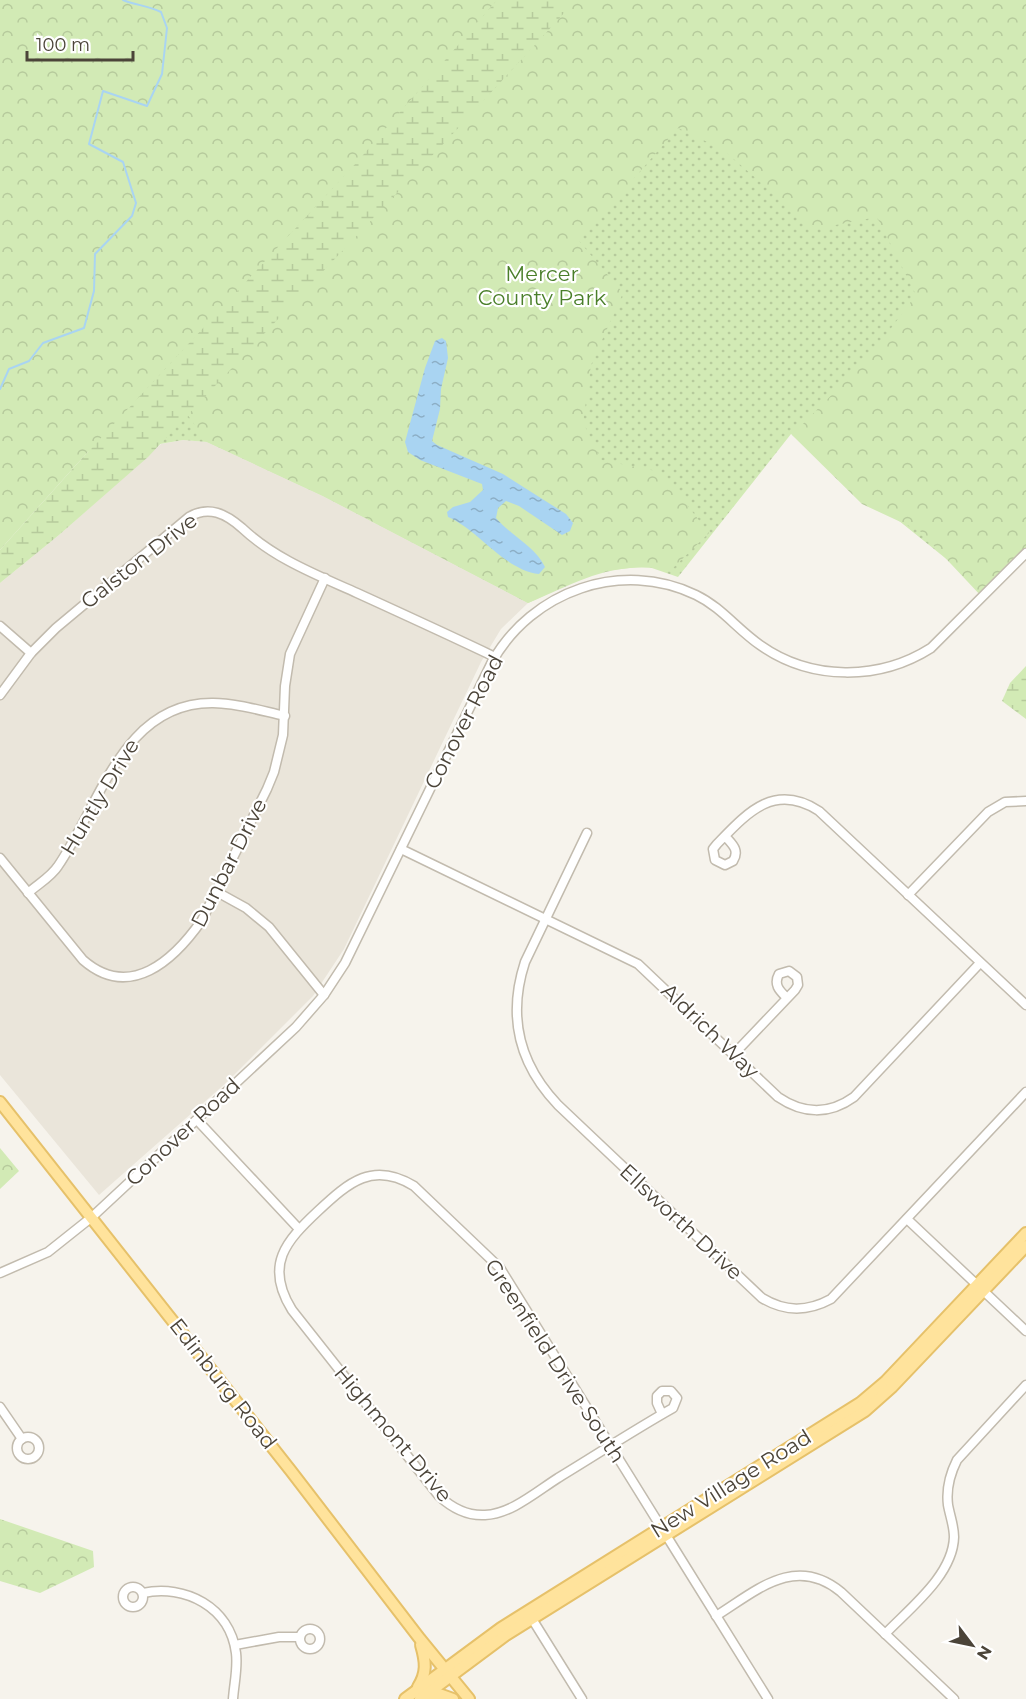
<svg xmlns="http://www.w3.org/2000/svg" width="1026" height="1699" font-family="Montserrat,sans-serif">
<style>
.residential{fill:#eae5da}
.grass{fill:url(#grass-dots)}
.forest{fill:url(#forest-crowns)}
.wetland{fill:url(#wetland-marsh)}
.water{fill:url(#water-ripples)}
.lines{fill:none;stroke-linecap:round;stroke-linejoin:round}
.stream{stroke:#a9d4f2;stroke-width:2}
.minor-casing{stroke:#c2bbae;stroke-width:11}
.major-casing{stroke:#e6c16a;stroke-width:14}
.minor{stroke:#fff;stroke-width:8}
.major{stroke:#ffe39c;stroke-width:10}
.labels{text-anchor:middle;stroke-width:4.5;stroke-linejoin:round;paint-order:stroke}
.park-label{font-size:21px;fill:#4a7f2a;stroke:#fff}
.street-label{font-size:21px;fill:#4b4439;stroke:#fff}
</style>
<defs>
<pattern id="grass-dots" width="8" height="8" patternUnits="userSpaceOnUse" patternTransform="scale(1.5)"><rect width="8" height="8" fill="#d2eab5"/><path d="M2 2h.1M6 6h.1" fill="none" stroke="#b6ca9c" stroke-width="1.8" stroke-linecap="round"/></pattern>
<pattern id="forest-crowns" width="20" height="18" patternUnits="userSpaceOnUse" patternTransform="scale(1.5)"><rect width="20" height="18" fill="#d2eab5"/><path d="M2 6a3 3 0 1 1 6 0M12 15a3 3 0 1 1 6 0" fill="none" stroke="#b6ca9c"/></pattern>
<pattern id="wetland-marsh" width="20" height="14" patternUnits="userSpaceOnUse" patternTransform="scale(1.5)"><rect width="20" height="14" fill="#d2eab5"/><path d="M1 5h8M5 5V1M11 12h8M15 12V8" fill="none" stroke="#b6ca9c"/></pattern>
<pattern id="water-ripples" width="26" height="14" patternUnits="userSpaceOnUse" patternTransform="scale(1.5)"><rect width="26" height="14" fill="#a9d4f2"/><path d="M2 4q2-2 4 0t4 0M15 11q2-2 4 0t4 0" fill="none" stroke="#8caec5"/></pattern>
</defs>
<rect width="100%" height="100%" fill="#f6f3ec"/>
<!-- residential -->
<polygon class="residential" points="183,440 207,442 323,496 528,603 501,629 481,662 344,949 313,996 227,1082 99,1195 0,1075 0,583 59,535 161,444"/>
<!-- grass -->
<polygon class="grass" points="0,0 1026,0 985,590 791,434 678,577 646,566 605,571 577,580 528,603 323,496 207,442 183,440 114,452 54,451"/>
<!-- forest -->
<g class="forest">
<polygon points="0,0 497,0 357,162 76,465 0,550"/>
<path d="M 576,0 L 1026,0 L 1026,552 L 982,597 L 920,531 L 862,504 L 792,435 L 870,356 L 916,295 L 877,217 L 815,229 L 722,149 L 678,128 L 579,241 L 623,293 L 591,365 L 583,422 L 601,460 L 661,472 L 709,533 L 671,570 C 611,560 581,581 528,603 L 323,496 L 207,442 L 187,414 L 463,123 Z"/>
<polygon points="0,1148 19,1171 0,1189"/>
<polygon points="0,1519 93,1551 94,1567 40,1593 0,1581"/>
</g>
<!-- wetland -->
<g class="wetland">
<polygon points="497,0 576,0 463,123 148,457 59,535 0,583 0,550 76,465 357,162"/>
<polygon points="1026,666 1026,719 1002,701 1010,683"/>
</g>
<!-- water -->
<path class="water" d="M 442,338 L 446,341 L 448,358 L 441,389 L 440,409 L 432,441 L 437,445 L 503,474 L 566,514 L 573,523 L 570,531 L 562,535 L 519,506 L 506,501 L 498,508 L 496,518 C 511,536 535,546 545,567 L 539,574 C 504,570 479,530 448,517 L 447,512 L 453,507 L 470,502 L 483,490 L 482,484 L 420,460 L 408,452 L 405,442 L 425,368 L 435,341 Z"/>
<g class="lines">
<!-- stream -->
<path class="stream" d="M 0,389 L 9,369 L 29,361 L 43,343 L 84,328 L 94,291 L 95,254 L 132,216 L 136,203 L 123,162 L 89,144 L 103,91 L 147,106 L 162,74 L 167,28 L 161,12 C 149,6 135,5 123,0"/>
<defs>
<g id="minor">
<polyline points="0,626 31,653"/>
<path d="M 0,695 L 31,653 L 56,628 L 189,517 C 209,505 226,514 242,528 C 275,559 317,575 357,593 C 403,614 449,635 495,657"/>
<path d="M 587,833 L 525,962 C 507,1017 519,1064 558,1105 L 762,1298 C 785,1312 807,1312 831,1299 L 1026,1092"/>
<path d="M 725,836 C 732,844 740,850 733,861 L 725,865 L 715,860 L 713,849 L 717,844 C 747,813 774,782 819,811 L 1026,1005"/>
<path d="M 401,849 L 638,964 L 778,1097 C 803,1114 829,1115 854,1097 L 980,963"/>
<path d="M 0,858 L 83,960 C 130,1001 174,960 202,920 L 267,789 L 274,772 L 283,735 L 285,686 L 290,654 L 325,578"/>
<polyline points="217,892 246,908 269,927 324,995"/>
<path d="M 28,893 C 38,884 51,877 58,866 C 100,805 123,702 213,703 C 237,703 262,711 285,716"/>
<polyline points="908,895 988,812 1005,802 1026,801"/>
<path d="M 734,1054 L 795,990 L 798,985 L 797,977 L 789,971 L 779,974 C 773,985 780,991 787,998"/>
<polyline points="197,1120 299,1229"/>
<polyline points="907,1219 1026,1331"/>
<path d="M 0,1273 L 48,1252 L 92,1217 L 296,1027 L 324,995 L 345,963 L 492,662 C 532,591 621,559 696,595 C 721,607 737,629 760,645 C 811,681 879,681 931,648 L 1026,553"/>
<polyline points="0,1407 22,1439"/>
<path d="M 662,1414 L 657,1403 L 657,1396 L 662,1391 L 671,1391 L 677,1398 L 673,1408 C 634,1430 596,1455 558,1478 C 536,1492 511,1514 485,1515 C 467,1516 452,1508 439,1496 L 292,1310 C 264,1265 286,1241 318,1211 C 349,1182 373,1161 414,1186 L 500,1268 L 666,1535 L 768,1699"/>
<circle cx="28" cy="1448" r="11"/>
<circle cx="133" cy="1597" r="10"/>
<path d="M 143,1593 C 185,1584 230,1607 236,1653 C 238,1668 234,1684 233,1699"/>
<polyline points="529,1614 582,1699"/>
<path d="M 716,1616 C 756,1591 795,1554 841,1592 L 954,1699"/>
<circle cx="310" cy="1639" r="10"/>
<path d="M 885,1634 C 910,1608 953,1575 954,1537 C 954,1526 950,1516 948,1505 C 946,1489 950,1474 957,1460 L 1026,1385"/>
<polyline points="235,1645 279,1637 300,1637"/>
</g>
<g id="major">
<polyline points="0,1102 291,1471 420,1639 469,1699"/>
<path d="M 418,1687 C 427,1673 426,1662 421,1645"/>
<polyline points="425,1698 439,1694 453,1699"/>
<polyline points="405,1699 501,1628 860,1403 886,1381 1026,1233"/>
<polyline points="420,1699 506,1635 865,1411 892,1387 1026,1246"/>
</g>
</defs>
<!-- minor casing -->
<use href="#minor" class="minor-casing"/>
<!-- major casing -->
<use href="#major" class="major-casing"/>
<!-- minor -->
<use href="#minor" class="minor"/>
<!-- major -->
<use href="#major" class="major"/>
</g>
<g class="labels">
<!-- park labels -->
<g class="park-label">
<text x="542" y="281">Mercer<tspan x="542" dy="24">County Park</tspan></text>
</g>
<!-- street labels -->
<g class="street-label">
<text transform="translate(139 561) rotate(-38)" y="7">Galston Drive</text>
<text transform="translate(464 722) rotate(-63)" y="7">Conover Road</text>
<text transform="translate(100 797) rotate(-59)" y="7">Huntly Drive</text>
<text transform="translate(229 863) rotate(-63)" y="7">Dunbar Drive</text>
<text transform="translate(710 1031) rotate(44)" y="7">Aldrich Way</text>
<text transform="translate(183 1132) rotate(-43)" y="7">Conover Road</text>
<text transform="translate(681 1222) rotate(43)" y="7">Ellsworth Drive</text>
<text transform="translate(555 1361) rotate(57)" y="7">Greenfield Drive South</text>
<text transform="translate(223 1384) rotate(52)" y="7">Edinburg Road</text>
<text transform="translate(393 1434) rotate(50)" y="7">Highmont Drive</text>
<text transform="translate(731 1484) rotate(-32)" y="7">New Village Road</text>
</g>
</g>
<!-- north arrow -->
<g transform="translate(972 1645) rotate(122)" stroke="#ffffff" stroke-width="4.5" paint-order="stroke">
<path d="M0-4.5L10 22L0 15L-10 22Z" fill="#4b4439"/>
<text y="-9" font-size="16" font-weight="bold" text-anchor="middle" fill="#4b4439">N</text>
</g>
<!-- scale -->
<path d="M27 51v9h106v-9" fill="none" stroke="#4b4439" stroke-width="3"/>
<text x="36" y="51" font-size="18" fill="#4b4439" stroke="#ffffff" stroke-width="4.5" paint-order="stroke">100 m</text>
</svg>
